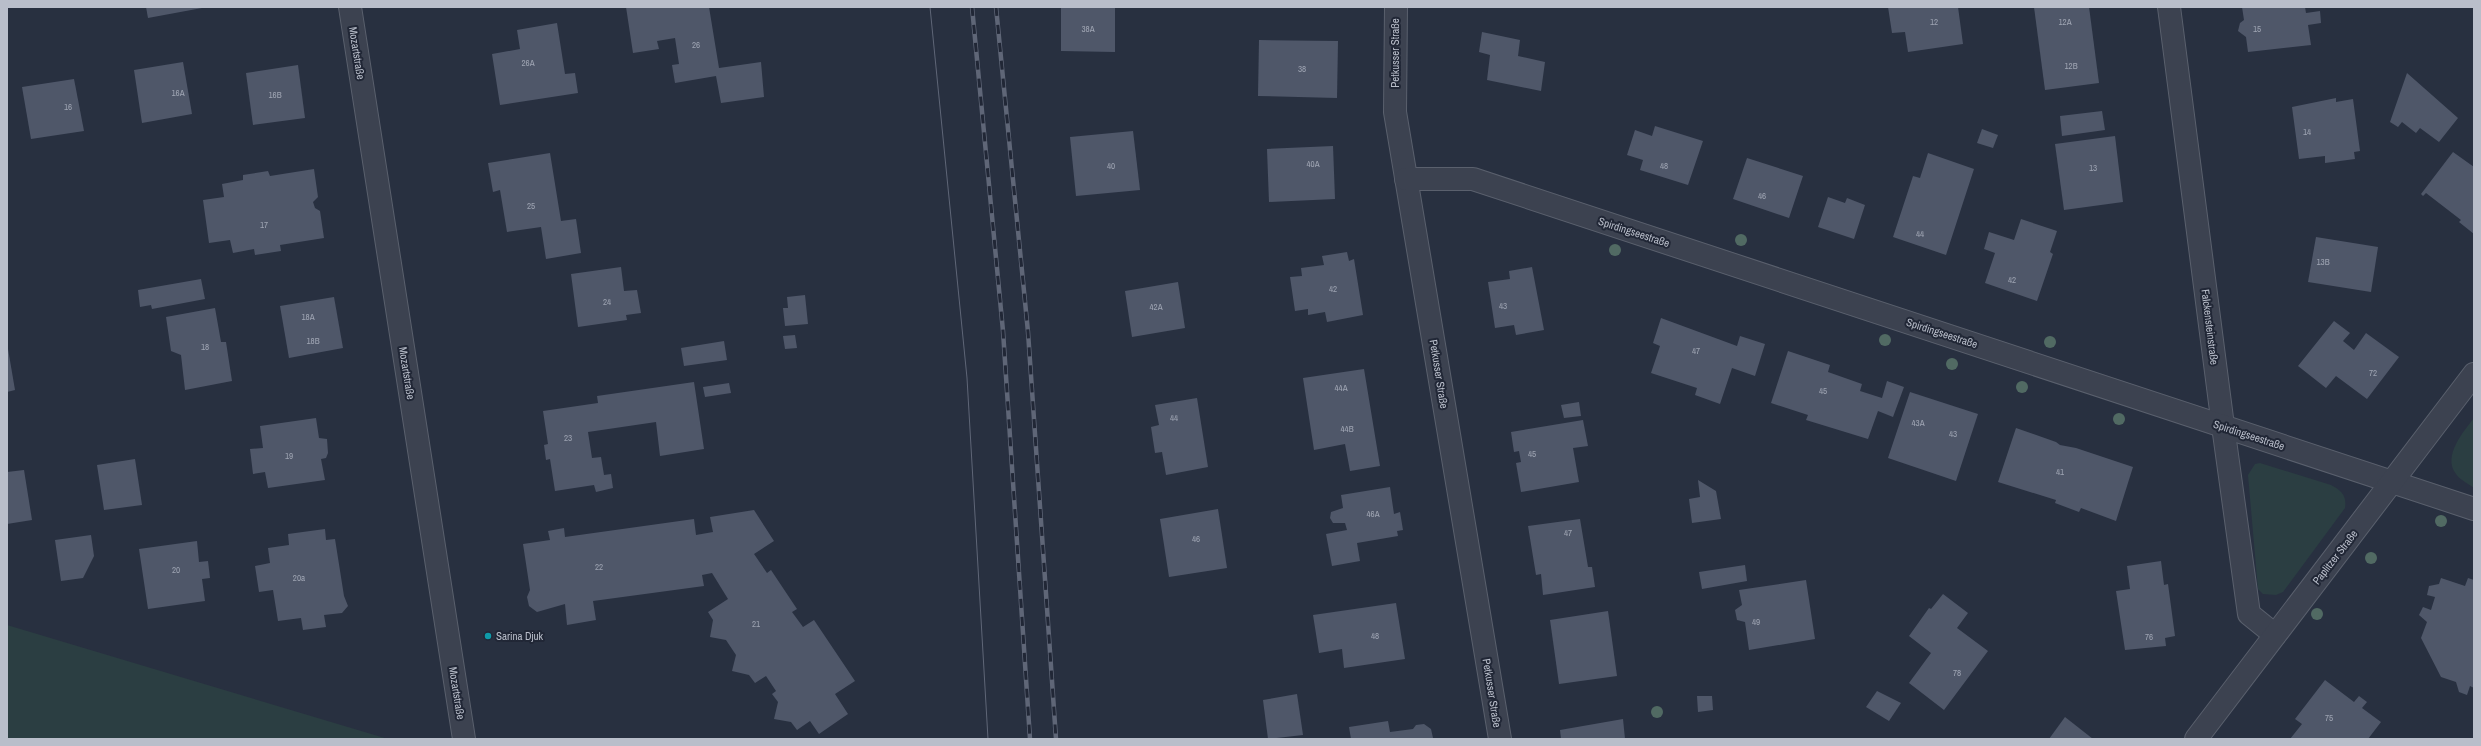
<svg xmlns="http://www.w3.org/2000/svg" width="2481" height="746" font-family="'Archivo Narrow',sans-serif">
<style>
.green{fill:#2b3e42}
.building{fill:#4f5769}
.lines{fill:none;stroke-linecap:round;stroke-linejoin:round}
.minor-casing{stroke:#5a606d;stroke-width:24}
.minor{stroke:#3c4250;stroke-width:22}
.tram{stroke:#5f6677;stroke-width:1}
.rail-casing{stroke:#5f6677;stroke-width:4.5}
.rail{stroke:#212736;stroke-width:3;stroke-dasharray:9;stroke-linecap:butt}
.tree{fill:#516a63}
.culture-dot{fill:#0f9aa8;stroke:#212736;stroke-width:1.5}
.labels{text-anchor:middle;stroke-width:4;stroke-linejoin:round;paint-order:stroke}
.number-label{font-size:9px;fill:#9ea4b2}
.street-label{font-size:11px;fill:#b9beca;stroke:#212736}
.poi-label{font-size:11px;fill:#b9beca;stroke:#212736;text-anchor:start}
</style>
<rect width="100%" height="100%" fill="#283040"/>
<!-- green -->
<g class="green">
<path d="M 2474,418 L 2474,488 C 2469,484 2460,480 2456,474 C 2442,456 2464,431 2474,418 Z"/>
<path d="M 2260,463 L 2331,485 C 2341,490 2347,496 2345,508 L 2283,592 L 2276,595 L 2263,594 L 2258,589 L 2248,475 L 2255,464 Z"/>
<polygon points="7,625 388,739 7,739"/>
</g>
<!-- building -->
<g class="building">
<polygon points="146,7 202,7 202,8 148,18"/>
<polygon points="626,7 709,7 719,68 761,62 764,97 721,103 716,76 675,83 672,65 679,64 675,38 657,41 659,49 633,53"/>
<polygon points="1061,7 1115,7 1115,52 1061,51"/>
<polygon points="1888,7 1958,7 1963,44 1908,52 1905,32 1892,33"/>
<polygon points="2034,7 2089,7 2099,83 2045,90"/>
<polygon points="2242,7 2305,7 2306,13 2320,11 2321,23 2308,25 2311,45 2248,52 2246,37 2238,31 2240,23 2244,20"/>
<polygon points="557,23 565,74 575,73 578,93 500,105 492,54 520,49 517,30"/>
<polygon points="1482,32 1520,40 1518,56 1545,62 1541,91 1487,80 1490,55 1479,52"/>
<polygon points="1259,40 1338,41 1337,98 1258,96"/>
<polygon points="183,62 192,114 142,123 134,70"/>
<polygon points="298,65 305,118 253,125 246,73"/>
<polygon points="2407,73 2458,118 2439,142 2420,128 2416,133 2402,122 2398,127 2390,122"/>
<polygon points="74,79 84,131 31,139 22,87"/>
<polygon points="2336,98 2336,102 2353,99 2360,151 2354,152 2355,159 2325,163 2325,156 2299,159 2292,107"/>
<polygon points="2102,111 2105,130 2062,136 2060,116"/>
<polygon points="1655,126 1703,141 1688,185 1640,170 1643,160 1627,155 1635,130 1652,136"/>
<polygon points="1982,129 1998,135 1993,148 1977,143"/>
<polygon points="1133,131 1140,190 1076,196 1070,137"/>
<polygon points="2115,136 2123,202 2064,210 2055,144"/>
<polygon points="1333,146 1335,199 1269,202 1267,149"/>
<polygon points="2453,152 2474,167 2474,234 2459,222 2461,220 2426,193 2423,196 2421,194"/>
<polygon points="550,153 561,221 576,219 581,253 546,259 541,227 507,232 500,190 493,192 488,163"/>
<polygon points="1928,153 1974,169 1946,255 1893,237 1913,176 1920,178"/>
<polygon points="1747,158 1803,176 1789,218 1733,199"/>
<polygon points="314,169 318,197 313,202 315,208 320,211 324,238 280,245 281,251 255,255 254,249 233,253 230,240 209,243 203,200 224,197 222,184 243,180 243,175 268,171 270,176"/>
<polygon points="1828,197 1845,203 1847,198 1865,205 1854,239 1818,227"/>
<polygon points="2021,219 2057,231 2050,252 2053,254 2037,301 1985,283 1995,253 1984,249 1989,232 2014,240"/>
<polygon points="2316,237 2378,247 2371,292 2308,282"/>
<polygon points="1347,252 1349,261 1354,259 1363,315 1327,322 1325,312 1308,315 1308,309 1295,311 1290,277 1302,276 1301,268 1324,265 1322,256"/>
<polygon points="621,267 624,291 637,290 641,313 626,315 627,320 578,327 571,274"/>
<polygon points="1532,267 1544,330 1516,335 1514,325 1495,328 1488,282 1510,279 1509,271"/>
<polygon points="201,279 205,299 152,309 151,305 140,307 138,290"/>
<polygon points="1178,282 1185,328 1132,337 1125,291"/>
<polygon points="805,295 808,324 785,326 783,308 788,308 787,297"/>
<polygon points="334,297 343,348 289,358 280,306"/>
<polygon points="215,308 221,342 226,342 232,381 185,390 181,355 171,351 166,317"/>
<polygon points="1661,318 1737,346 1740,336 1765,344 1755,376 1732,368 1720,404 1695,395 1697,388 1651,373 1660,346 1653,343"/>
<polygon points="2334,321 2350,333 2343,341 2354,350 2366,333 2399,357 2367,399 2336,376 2326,388 2298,366"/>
<polygon points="795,335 797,348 785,349 783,336"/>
<polygon points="724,341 727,360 684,366 681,348"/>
<polygon points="7,343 15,390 7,392"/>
<polygon points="1788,351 1830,365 1828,372 1862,384 1860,391 1882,398 1887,381 1904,387 1893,417 1878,411 1868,439 1806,420 1808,415 1771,403"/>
<polygon points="1364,369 1380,466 1350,471 1345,444 1314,450 1303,378"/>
<polygon points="694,382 704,449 660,456 656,422 588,432 592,458 601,457 604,475 611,474 613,488 596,492 594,485 555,491 550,459 546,460 544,445 548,444 543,411 598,403 597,396"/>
<polygon points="729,383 731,393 705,397 703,387"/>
<polygon points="1910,392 1978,414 1956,481 1888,458"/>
<polygon points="1197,398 1208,467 1166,475 1162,452 1155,453 1151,427 1159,425 1155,405"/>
<polygon points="1579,402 1581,416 1564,418 1561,405"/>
<polygon points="316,418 319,438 327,439 328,453 326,458 321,459 325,480 268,488 265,472 253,474 250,449 263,448 260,426"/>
<polygon points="1583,420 1588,446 1573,448 1579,482 1521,492 1516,463 1521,462 1519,451 1514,452 1511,432"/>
<polygon points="2016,428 2056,442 2060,445 2076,448 2133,467 2116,521 2081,508 2079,512 2055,503 2056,500 1998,482"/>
<polygon points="135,459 142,505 104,510 97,465"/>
<polygon points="24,470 32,520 7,524 7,472"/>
<polygon points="1698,480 1716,491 1721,519 1692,523 1689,499 1700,497"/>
<polygon points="1390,487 1394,514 1400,512 1403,530 1397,531 1398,536 1357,543 1360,561 1332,566 1326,534 1347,530 1345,523 1333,523 1330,518 1331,512 1343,508 1341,495"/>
<polygon points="1218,509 1227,568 1169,577 1160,519"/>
<polygon points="754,510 774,541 754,554 767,573 771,570 797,609 792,612 803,627 814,620 855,681 835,694 848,714 819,734 810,721 797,730 791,722 774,719 778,702 772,694 776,691 766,676 755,683 749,675 732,671 736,655 726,640 710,637 713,620 708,612 728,599 712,573 702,575 704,586 593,601 596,620 567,625 565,604 537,612 529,606 527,597 530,590 523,544 550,540 548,531 564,528 565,537 694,519 696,535 713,532 710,517"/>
<polygon points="1580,519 1588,567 1592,567 1595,587 1543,595 1541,574 1536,575 1528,526"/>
<polygon points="325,529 326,540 335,539 344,596 348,606 342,613 324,615 326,627 303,630 301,618 278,621 273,590 259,592 255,566 270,563 268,548 289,545 288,534"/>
<polygon points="91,535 94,556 83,578 61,581 55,540"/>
<polygon points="197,541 199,562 208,561 210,578 202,579 205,601 148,609 139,549"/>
<polygon points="2161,561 2164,585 2168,584 2175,636 2165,638 2166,646 2125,650 2116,591 2130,589 2127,566"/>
<polygon points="1745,565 1747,581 1702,589 1699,572"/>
<polygon points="2441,578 2465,586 2468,578 2474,580 2474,688 2470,686 2467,695 2459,692 2456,682 2441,677 2421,638 2427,622 2419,615 2423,607 2431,610 2435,597 2427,595 2429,586 2439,584"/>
<polygon points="1806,580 1815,639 1749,650 1745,622 1737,620 1735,610 1742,605 1739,590"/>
<polygon points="1943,594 1968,613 1957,628 1988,651 1944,710 1909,683 1931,653 1909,636 1929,608 1931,609"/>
<polygon points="1396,603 1405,659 1344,668 1342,649 1319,653 1313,615"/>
<polygon points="1608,611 1617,676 1559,684 1550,620"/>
<polygon points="2325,680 2354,702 2359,696 2367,702 2362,708 2381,722 2368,739 2290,739 2302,724 2295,719"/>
<polygon points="1877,691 1901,703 1889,721 1866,707"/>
<polygon points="1297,694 1303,735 1268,739 1263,700"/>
<polygon points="1697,696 1712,696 1713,710 1698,712"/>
<polygon points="2065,717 2093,739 2049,739"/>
<polygon points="1623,719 1625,739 1561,739 1560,730"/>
<polygon points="1388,721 1390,732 1413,729 1416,725 1424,724 1431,729 1433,738 1351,739 1349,727"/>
</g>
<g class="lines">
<defs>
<g id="minor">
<polyline points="350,7 464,739"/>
<polyline points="1396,7 1395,112 1500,739"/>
<polyline points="2169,7 2223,426 2249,614 2275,635"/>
<polyline points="1406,179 1473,179 2474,509"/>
<polyline points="2196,739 2474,374"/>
</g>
</defs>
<!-- minor casing -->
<use href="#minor" class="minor-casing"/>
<!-- minor -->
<use href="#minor" class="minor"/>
<!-- tram -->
<polyline class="tram" points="930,7 967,378 988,739"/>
<defs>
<g id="rail">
<polyline points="972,7 1003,331 1030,739"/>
<polyline points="996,7 1028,332 1056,739"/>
</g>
</defs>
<!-- rail casing -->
<use href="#rail" class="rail-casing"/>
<!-- rail -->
<use href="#rail" class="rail"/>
</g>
<!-- trees -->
<g class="tree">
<circle cx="1741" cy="240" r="6"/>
<circle cx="1615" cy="250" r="6"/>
<circle cx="1885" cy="340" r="6"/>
<circle cx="2050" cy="342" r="6"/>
<circle cx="1952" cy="364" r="6"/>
<circle cx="2022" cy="387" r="6"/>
<circle cx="2119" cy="419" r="6"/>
<circle cx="2441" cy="521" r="6"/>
<circle cx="2371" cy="558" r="6"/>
<circle cx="2317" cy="614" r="6"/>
<circle cx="1657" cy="712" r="6"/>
</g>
<!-- markers -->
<circle class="culture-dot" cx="488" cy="636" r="4"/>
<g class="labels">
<!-- number labels -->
<g class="number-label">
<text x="1934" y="25">12</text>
<text x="2065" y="25">12A</text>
<text x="1088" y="32">38A</text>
<text x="2257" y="32">15</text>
<text x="696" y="48">26</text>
<text x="528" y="66">26A</text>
<text x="2071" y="69">12B</text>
<text x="1302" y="72">38</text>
<text x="178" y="96">16A</text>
<text x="275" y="98">16B</text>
<text x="68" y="110">16</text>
<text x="2307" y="135">14</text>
<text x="1313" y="167">40A</text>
<text x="1111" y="169">40</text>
<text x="1664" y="169">48</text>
<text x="2093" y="171">13</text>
<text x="1762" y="199">46</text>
<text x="531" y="209">25</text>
<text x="264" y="228">17</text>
<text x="1920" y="237">44</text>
<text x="2323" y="265">13B</text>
<text x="2012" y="283">42</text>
<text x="1333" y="292">42</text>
<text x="607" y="305">24</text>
<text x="1503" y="309">43</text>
<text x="1156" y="310">42A</text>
<text x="308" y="320">18A</text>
<text x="313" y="344">18B</text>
<text x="205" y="350">18</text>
<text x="1696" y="354">47</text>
<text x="2373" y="376">72</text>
<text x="1341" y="391">44A</text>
<text x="1823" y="394">45</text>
<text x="1174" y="421">44</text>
<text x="1918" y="426">43A</text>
<text x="1347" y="432">44B</text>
<text x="1953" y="437">43</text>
<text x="568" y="441">23</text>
<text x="1532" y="457">45</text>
<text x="289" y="459">19</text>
<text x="2060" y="475">41</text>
<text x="1373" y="517">46A</text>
<text x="1568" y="536">47</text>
<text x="1196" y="542">46</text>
<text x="599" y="570">22</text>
<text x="176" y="573">20</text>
<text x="299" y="581">20a</text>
<text x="1756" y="625">49</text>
<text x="756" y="627">21</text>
<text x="1375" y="639">48</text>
<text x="2149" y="640">76</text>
<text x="1957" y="676">78</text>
<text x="2329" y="721">75</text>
</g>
<!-- street labels -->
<g class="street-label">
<text transform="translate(357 53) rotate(81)" y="4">Mozartstraße</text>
<text transform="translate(1395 53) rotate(-90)" y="4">Petkusser Straße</text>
<text transform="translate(1634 232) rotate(18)" y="4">Spirdingseestraße</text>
<text transform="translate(2210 327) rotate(83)" y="4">Falckensteinstraße</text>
<text transform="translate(1942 333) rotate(18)" y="4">Spirdingseestraße</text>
<text transform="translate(407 373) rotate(81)" y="4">Mozartstraße</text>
<text transform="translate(1439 374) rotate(81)" y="4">Petkusser Straße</text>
<text transform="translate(2249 435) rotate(18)" y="4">Spirdingseestraße</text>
<text transform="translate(2335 557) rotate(-52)" y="4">Paplitzer Straße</text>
<text transform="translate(457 693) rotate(81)" y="4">Mozartstraße</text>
<text transform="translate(1492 693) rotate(81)" y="4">Petkusser Straße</text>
</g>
<!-- poi labels -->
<g class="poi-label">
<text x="496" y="640">Sarina Djuk</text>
</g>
</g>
<!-- border -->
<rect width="2481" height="746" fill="none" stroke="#b9beca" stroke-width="16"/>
</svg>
